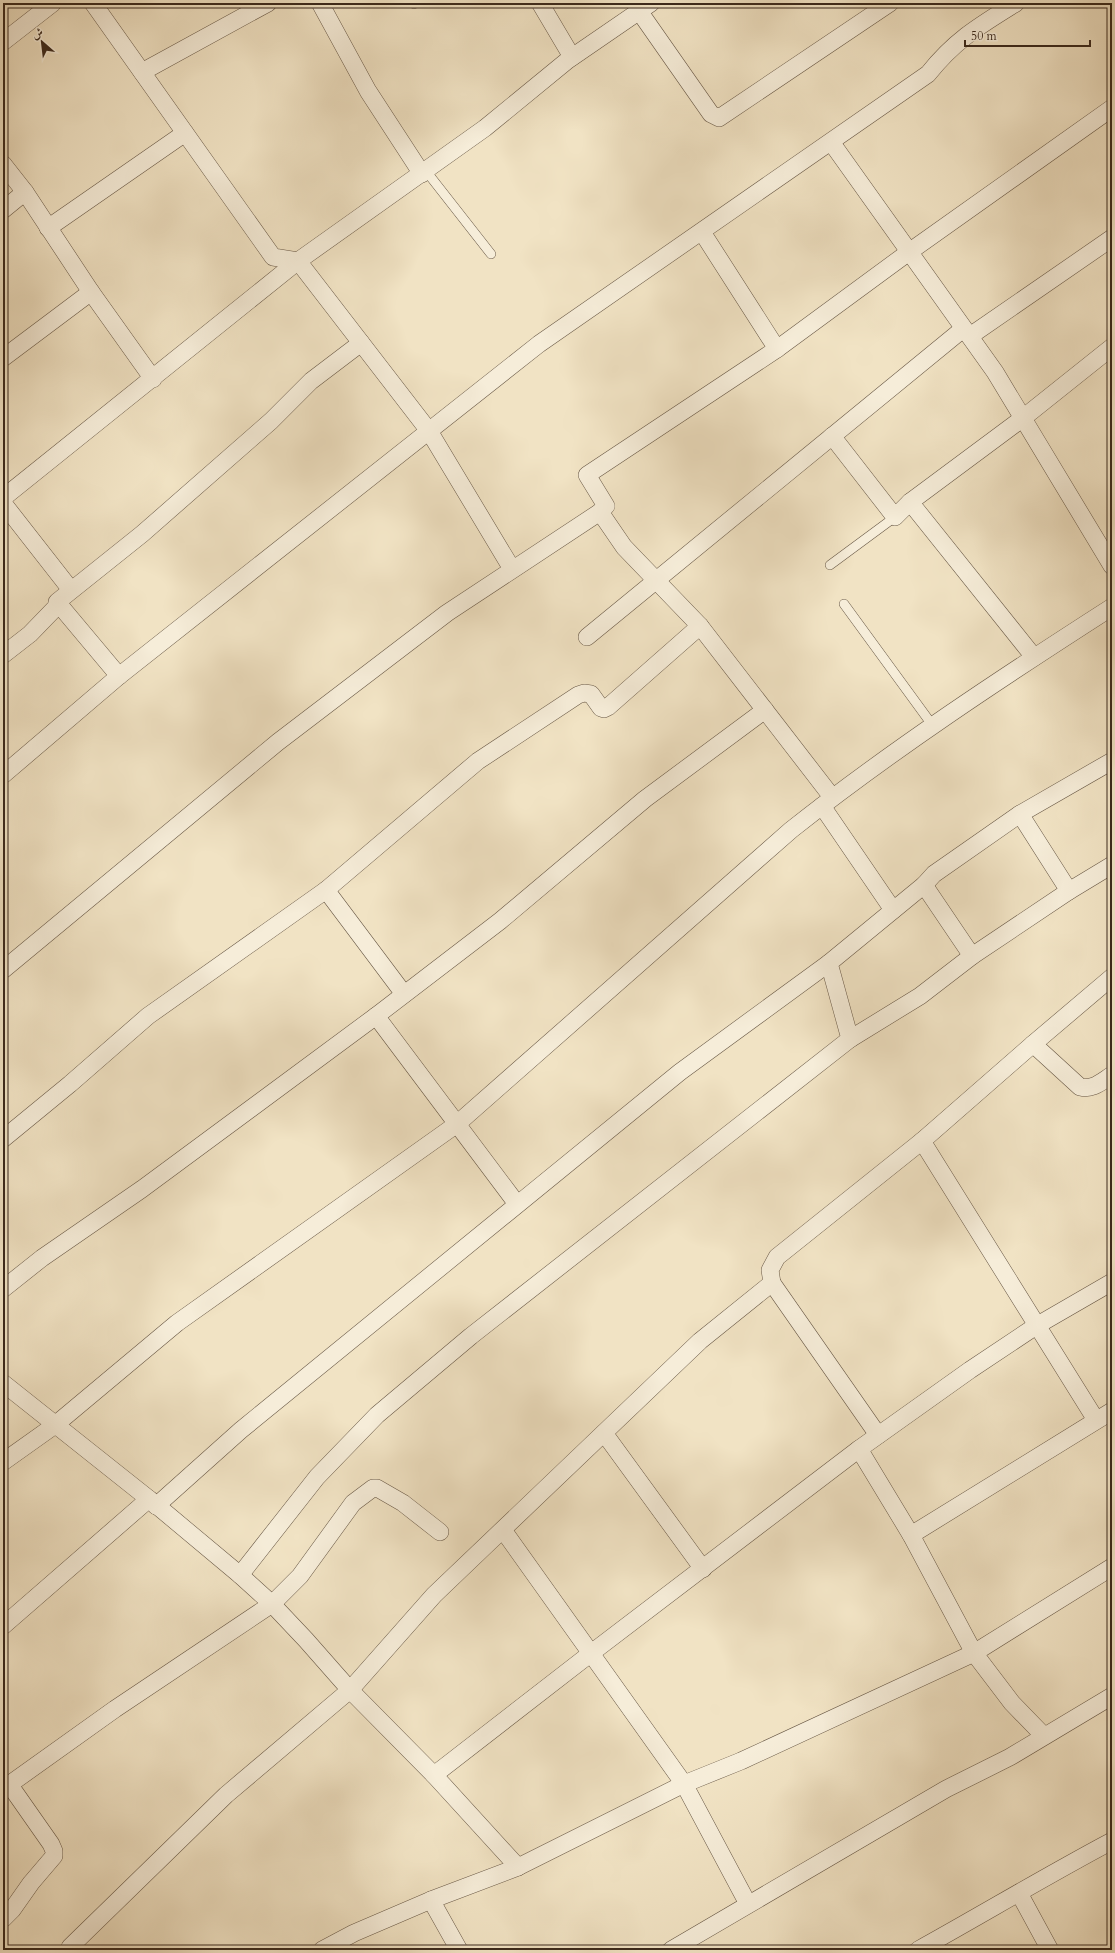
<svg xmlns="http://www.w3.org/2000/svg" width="1115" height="1953" font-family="Cardo,Amiri,serif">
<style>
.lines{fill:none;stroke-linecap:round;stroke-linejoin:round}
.lane-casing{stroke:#685846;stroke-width:10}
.street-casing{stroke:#685846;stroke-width:18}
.lane{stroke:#f6edd9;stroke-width:9}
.street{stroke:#f6edd9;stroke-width:17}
</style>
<rect width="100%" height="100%" fill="#f1e3c4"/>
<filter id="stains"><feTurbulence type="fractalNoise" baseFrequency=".005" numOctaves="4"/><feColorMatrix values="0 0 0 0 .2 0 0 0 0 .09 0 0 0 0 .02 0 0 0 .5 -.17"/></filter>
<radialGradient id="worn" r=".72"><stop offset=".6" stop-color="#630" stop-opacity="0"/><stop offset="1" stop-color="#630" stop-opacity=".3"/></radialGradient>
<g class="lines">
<defs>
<g id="lane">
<polyline points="414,4 415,3"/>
<polyline points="426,171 491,254"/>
<polyline points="830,565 895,517"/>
<polyline points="844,604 933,726"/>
</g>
<g id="street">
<polyline points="93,3 273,257 298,261 429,431 512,569"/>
<polyline points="320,3 368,91 422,174"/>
<polyline points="540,3 572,57"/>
<polyline points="639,11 711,114 719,118 890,3"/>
<polyline points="3,42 53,3"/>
<polyline points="142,72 268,3"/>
<polyline points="831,142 995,372 1112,566"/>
<polyline points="3,164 25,192 3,210"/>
<polyline points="25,192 91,292"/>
<polyline points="48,228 185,133"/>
<polyline points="702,232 777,349"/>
<polyline points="970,336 1112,238"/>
<polyline points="3,358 91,292 153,379"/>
<polyline points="832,436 895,517 910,502 1023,418 1112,347"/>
<polyline points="3,498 298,261 485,128 568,60 651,3"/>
<polyline points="910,502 1034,657"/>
<polyline points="3,503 71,590"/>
<polyline points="587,637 963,329"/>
<polyline points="3,655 30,634 59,604"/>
<polyline points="119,676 57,602 142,534 271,421 311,381 361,343"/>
<path d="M 3,775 L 119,676 L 539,344 L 928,74 C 955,40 979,26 1016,3"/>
<polyline points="832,797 700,626 624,547 600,512 606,506 587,475 777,349 909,252 1112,108"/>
<polyline points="822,806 893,910"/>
<polyline points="924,885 972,956"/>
<polyline points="326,890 404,994"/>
<polyline points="1069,891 1112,865"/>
<polyline points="3,970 278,742 447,613 600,512"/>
<polyline points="376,1016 517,1204"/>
<polyline points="850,1039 920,996 972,956 1069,891 1020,814"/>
<path d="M 1033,1044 L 1080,1087 C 1093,1090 1101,1082 1112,1075"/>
<polyline points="3,1139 70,1084 148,1016 326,890 478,761 578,695 584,693 591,694 601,708 604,709 608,707 700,626"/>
<polyline points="922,1141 1096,1420"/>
<polyline points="772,1283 878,1435"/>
<polyline points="3,1289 42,1258 142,1189 376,1016 500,921 645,799 765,710"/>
<polyline points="3,1383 149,1499 240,1575 272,1604 306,1640 350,1690 434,1775 518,1867"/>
<polyline points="604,1433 703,1569"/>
<polyline points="859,1449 911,1535 974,1653 1012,1703 1043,1735"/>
<path d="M 3,1462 L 55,1425 L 177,1323 L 457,1124 L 791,830 C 892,750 1003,677 1112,607"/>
<polyline points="156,1506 241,1430 680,1072 829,963"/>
<polyline points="503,1530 684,1784 748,1904"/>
<polyline points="911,1535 1112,1411"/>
<polyline points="240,1575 317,1477 377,1415 471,1336 850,1039 829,963 924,885 934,874 1020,814 1112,761"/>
<polyline points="3,1626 149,1499"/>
<polyline points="434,1775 590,1654 859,1449 970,1370 1036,1326 1112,1282"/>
<polyline points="3,1789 115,1709 272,1604 300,1576 353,1503 373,1488 377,1488 403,1503 440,1532"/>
<polyline points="1019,1893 1050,1950"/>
<polyline points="431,1900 459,1950"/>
<polyline points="3,1919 12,1910 31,1883 54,1856 54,1851 51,1844 9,1784"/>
<polyline points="70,1947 226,1795 350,1690 434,1595 700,1341 772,1283 770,1270 777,1257 922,1141 1033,1044 1112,977"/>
<polyline points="322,1950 354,1933 431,1900 518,1867 684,1784 741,1761 974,1653 1112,1567"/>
<polyline points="671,1950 946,1789 1010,1757 1112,1696"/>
<path d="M 918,1950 C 983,1914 1046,1876 1112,1841"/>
</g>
</defs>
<!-- lane casing -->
<use href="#lane" class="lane-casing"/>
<!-- street casing -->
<use href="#street" class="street-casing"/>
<!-- lane -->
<use href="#lane" class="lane"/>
<!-- street -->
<use href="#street" class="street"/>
</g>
<!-- margin -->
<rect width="1115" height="1953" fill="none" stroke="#f1e3c4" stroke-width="16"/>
<rect x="4" y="4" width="1107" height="1945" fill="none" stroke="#3b291c" stroke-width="2"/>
<rect x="8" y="8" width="1099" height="1937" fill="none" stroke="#3b291c"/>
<!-- north arrow -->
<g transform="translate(42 42) rotate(332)" stroke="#f6edd9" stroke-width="3" paint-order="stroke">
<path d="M0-3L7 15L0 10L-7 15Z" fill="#3b291c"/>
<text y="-6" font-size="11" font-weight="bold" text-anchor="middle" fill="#3b291c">ش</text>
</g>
<!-- scale -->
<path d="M965 40v6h125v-6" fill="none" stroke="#3b291c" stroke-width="2"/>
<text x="971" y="40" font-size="12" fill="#3b291c" stroke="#f6edd9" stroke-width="3" paint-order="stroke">50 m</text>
<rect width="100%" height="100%" filter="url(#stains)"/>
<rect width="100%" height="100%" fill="url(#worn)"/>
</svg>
